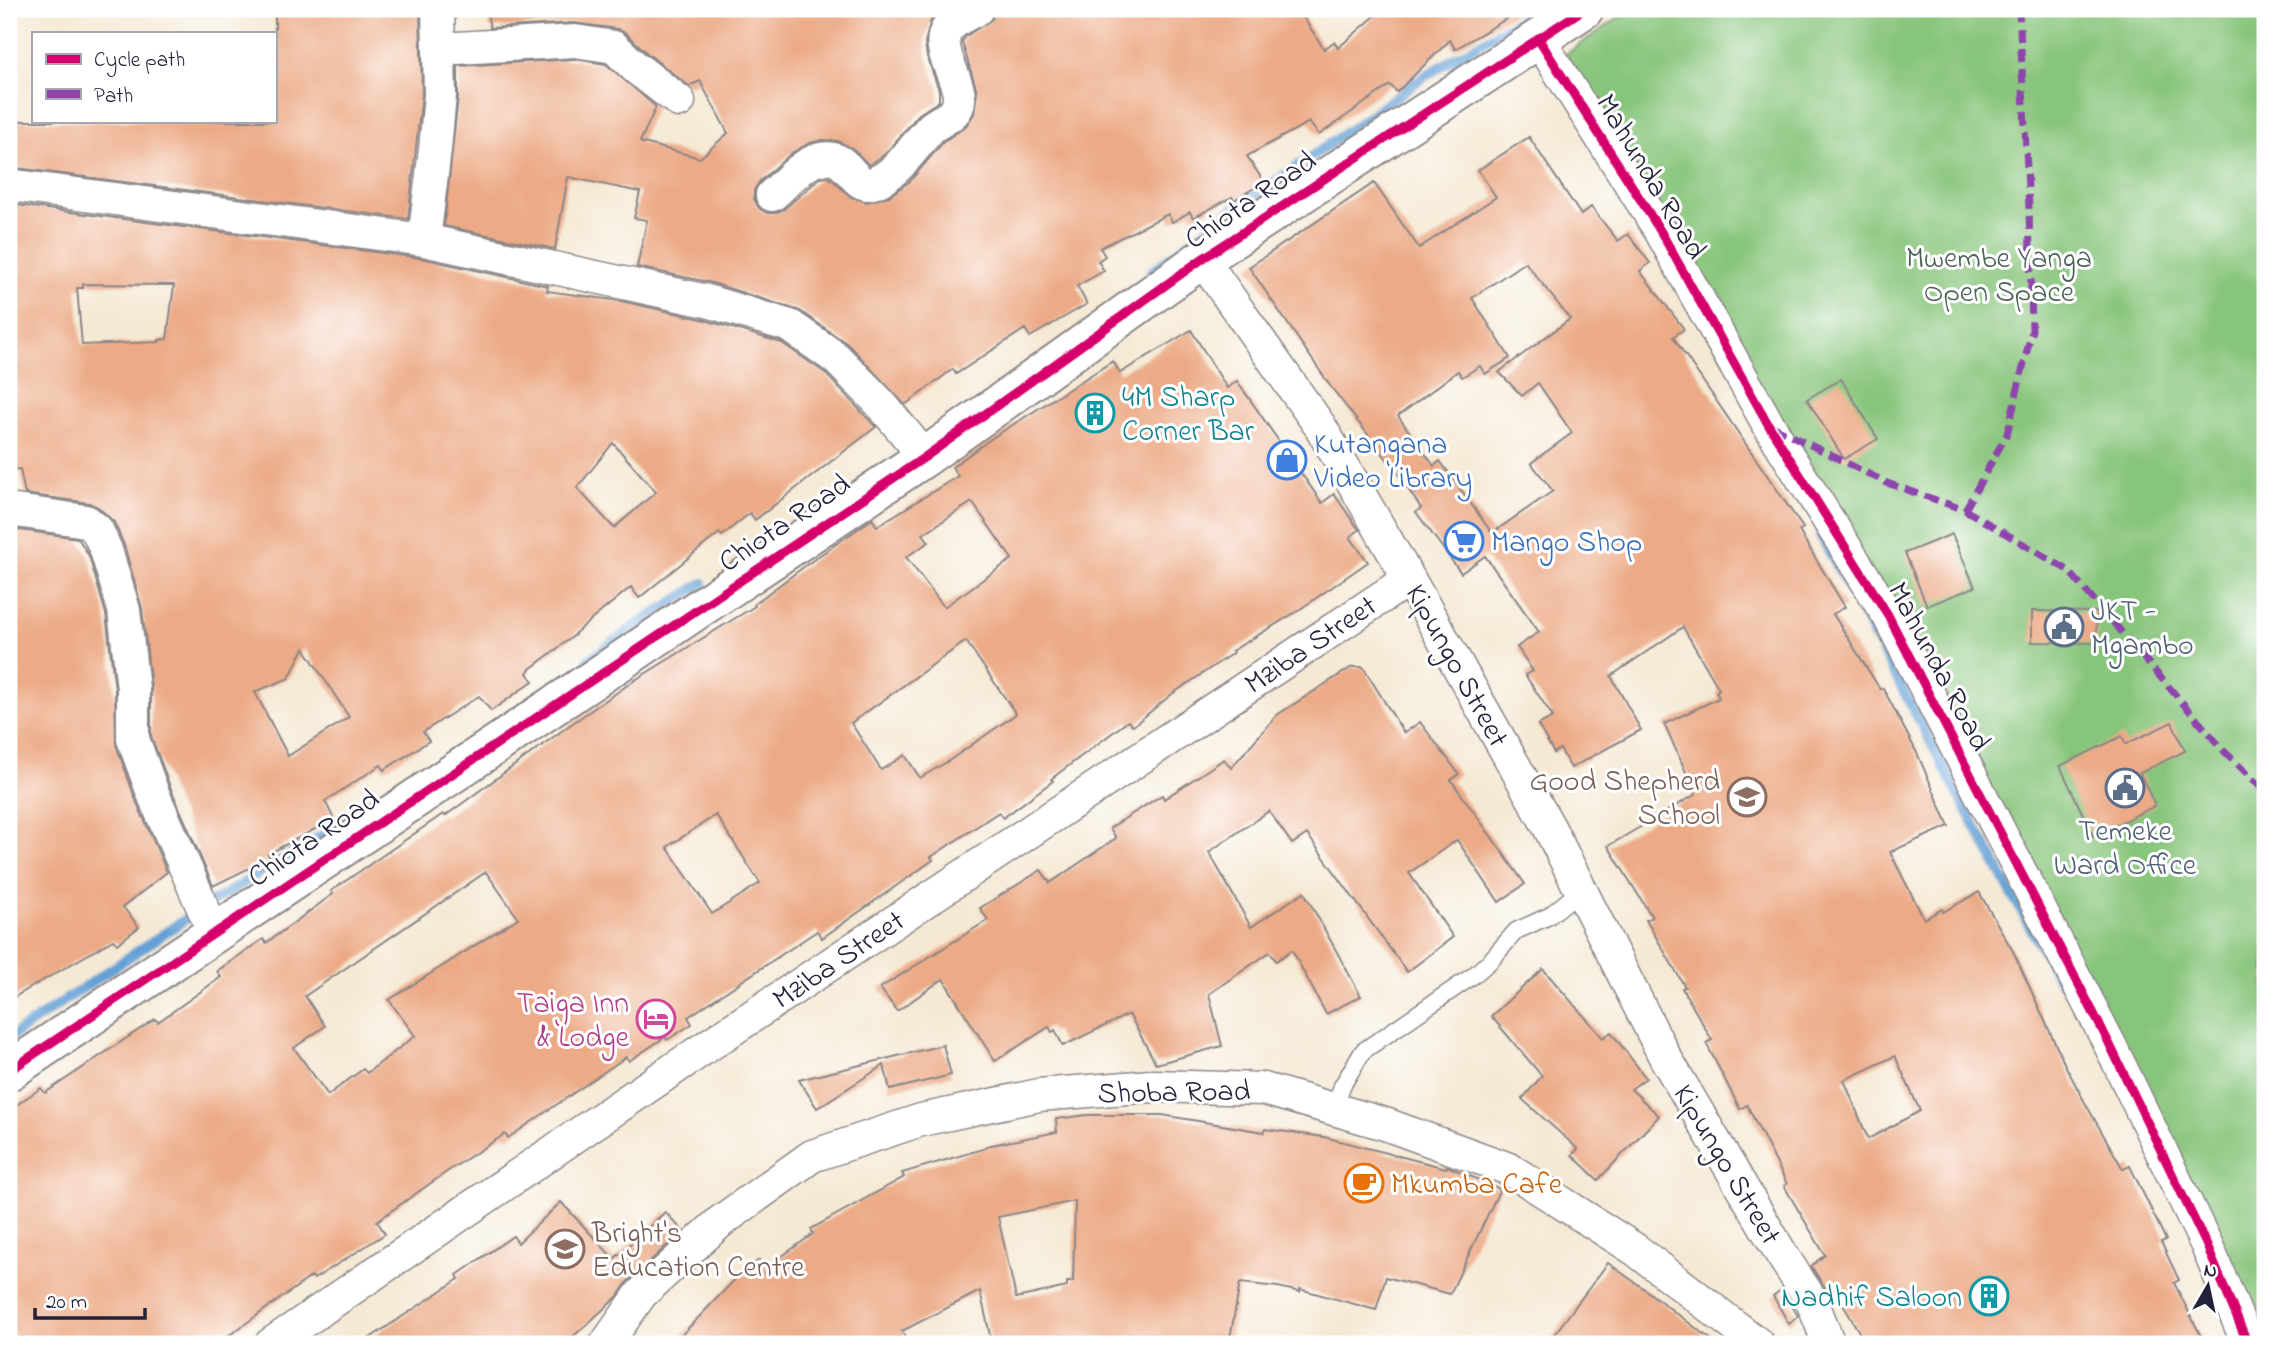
<svg xmlns="http://www.w3.org/2000/svg" width="2274" height="1353" font-family="'Indie Flower',sans-serif">
<style>
.green{fill:#88c57b;stroke:#55745b;stroke-width:2}
.lines{fill:none;stroke-linecap:round;stroke-linejoin:round}
.stream{stroke:#64a0d5;stroke-width:10}
.building{fill:#ecaa86;fill-rule:evenodd}
.lane-casing{stroke:#8c8688;stroke-width:19}
.street-casing{stroke:#8c8688;stroke-width:35}
.secondary-casing{stroke:#8c8688;stroke-width:42}
.lane{stroke:#fff;stroke-width:16}
.street{stroke:#fff;stroke-width:32}
.secondary{stroke:#fff;stroke-width:38}
.quiet{stroke:#8e44ad;stroke-width:7;stroke-dasharray:14 7;stroke-linecap:butt}
.cycleway-casing{stroke:#fff;stroke-width:13}
.cycleway{stroke:#d6006c;stroke-width:9}
.labels{text-anchor:middle;stroke-width:6;stroke-linejoin:round;paint-order:stroke}
.street-label{font-size:30px;fill:#22223b;stroke:#fff}
.park-label{font-size:30px;fill:#4b6355;stroke:#fff}
.culture-label{font-size:30px;fill:#0d838f;stroke:#fff;text-anchor:start}
.shop-label{font-size:30px;fill:#366cbe;stroke:#fff;text-anchor:start}
.service-label{font-size:30px;fill:#4e5e75;stroke:#fff;text-anchor:start}
.education-label{font-size:30px;fill:#785e54;stroke:#fff;text-anchor:end}
.hotel-label{font-size:30px;fill:#b23c85;stroke:#fff;text-anchor:end}
.food-label{font-size:30px;fill:#c56008;stroke:#fff;text-anchor:start}
</style>
<rect width="100%" height="100%" fill="#fff"/>
<filter id="ink" filterUnits="userSpaceOnUse"><feTurbulence type="fractalNoise" baseFrequency=".0143" numOctaves="2"/><feDisplacementMap in="SourceGraphic" scale="14" xChannelSelector="R" yChannelSelector="G"/><feConvolveMatrix kernelMatrix="1 2 1 2 8 2 1 2 1" color-interpolation-filters="sRGB"/></filter>
<filter id="wash" filterUnits="userSpaceOnUse"><feTurbulence type="fractalNoise" baseFrequency=".00686" numOctaves="4" result="noise"/><feDisplacementMap in="SourceGraphic" scale="28" xChannelSelector="R" yChannelSelector="G"/><feGaussianBlur stdDeviation="1.57" result="paint"/><feColorMatrix in="noise" values="0 0 0 0 0 0 0 0 0 0 0 0 0 0 0 0 0 1.4 0 .05"/><feComposite in="paint" operator="in"/></filter>
<g filter="url(#wash)">
<rect width="100%" height="100%" fill="#f5e9d4"/>
<!-- green -->
<polygon class="green" points="1631,9 2265,9 2265,1327 2259,1326 1970,787 1553,63"/>
<g class="lines">
<!-- stream -->
<g class="stream">
<polyline points="1151,272 1225,215 1310,158 1425,76 1538,9"/>
<path d="M 1820,535 C 1901,684 1978,835 2061,983"/>
<polyline points="588,660 637,625 703,583"/>
<polyline points="9,1038 202,908 377,802"/>
</g>
</g>
<g id="blocks">
<!-- building -->
<g class="building">
<polygon points="275,9 420,9 422,94 408,219 9,167 9,121 275,121"/>
<polygon points="486,9 942,9 931,20 925,42 927,57 939,90 939,101 919,114 885,154 869,165 852,148 838,141 823,140 810,143 793,152 760,181 754,190 754,199 759,208 767,213 775,213 784,209 820,178 829,177 851,197 867,202 889,196 910,181 944,141 965,127 974,114 977,91 962,42 966,36 992,19 995,9 1298,9 1324,49 1334,42 1338,48 1383,9 1523,9 1455,49 1450,40 1397,92 1390,85 1319,135 1309,122 1247,156 1264,182 1234,200 1232,197 1193,218 1190,212 1172,222 1168,214 1100,248 1105,256 1098,261 1104,271 1077,286 1087,304 1030,337 1025,329 956,374 953,369 905,405 849,345 800,311 712,283 637,267 647,220 634,218 640,192 568,177 555,249 444,226 458,97 458,66 574,59 606,64 656,107 640,142 700,158 728,133 700,81 689,86 648,54 626,33 617,29 574,23 490,28"/>
<path d="M 1529,137 L 1581,215 L 1591,207 L 1618,241 L 1628,234 L 1650,263 L 1640,271 L 1684,329 L 1673,337 L 1803,528 L 1799,531 L 1845,607 L 1833,614 L 1880,689 L 1883,688 L 1917,753 L 1949,826 L 1890,852 L 1924,919 L 1942,909 L 1943,912 L 1979,892 L 2014,953 L 2065,1065 L 2088,1108 L 2123,1169 L 2130,1166 L 2166,1240 L 2161,1242 L 2179,1280 L 2174,1283 L 2205,1344 L 1866,1344 L 1831,1284 L 1826,1289 L 1811,1266 L 1825,1255 L 1784,1186 L 1787,1184 L 1747,1105 L 1740,1109 L 1706,1043 L 1712,1040 L 1682,988 L 1685,987 L 1646,920 L 1652,917 L 1608,846 L 1696,794 L 1664,724 L 1719,698 L 1716,692 L 1719,689 L 1683,627 L 1611,676 L 1641,730 L 1571,768 L 1560,749 L 1554,753 L 1538,725 L 1553,717 L 1525,675 L 1533,671 L 1517,647 L 1539,632 L 1485,556 L 1461,573 L 1416,512 L 1421,508 L 1406,486 L 1407,485 L 1331,387 L 1249,267 L 1374,183 L 1419,248 L 1496,197 L 1478,170 ZM 1525,262 L 1570,319 L 1499,372 L 1522,396 L 1538,383 L 1572,433 L 1531,463 L 1553,491 L 1492,533 L 1440,461 L 1434,466 L 1398,416 L 1458,371 L 1462,377 L 1480,366 L 1485,374 L 1510,358 L 1472,298 ZM 1895,1056 L 1920,1111 L 1868,1139 L 1844,1080 Z"/>
<path d="M 9,204 L 421,258 L 548,286 L 547,291 L 621,301 L 702,319 L 782,343 L 824,372 L 876,427 L 755,520 L 750,513 L 722,536 L 719,533 L 639,598 L 631,587 L 574,634 L 575,635 L 530,669 L 527,673 L 533,681 L 491,711 L 479,696 L 423,732 L 429,741 L 384,770 L 381,765 L 325,801 L 334,819 L 268,854 L 270,858 L 213,886 L 171,789 L 151,736 L 151,687 L 142,608 L 124,545 L 114,522 L 98,507 L 89,503 L 25,494 L 20,469 L 9,470 ZM 83,284 L 174,285 L 167,339 L 159,340 L 159,342 L 82,345 L 77,288 L 83,288 ZM 613,443 L 656,492 L 614,528 L 577,488 ZM 304,648 L 349,717 L 288,756 L 255,692 L 289,678 Z"/>
<path d="M 1191,330 L 1227,388 L 1237,381 L 1322,503 L 1334,494 L 1359,530 L 1350,537 L 1368,562 L 1296,612 L 1232,651 L 1233,653 L 1172,694 L 1133,726 L 1128,721 L 1051,779 L 1053,781 L 1003,818 L 999,812 L 931,857 L 933,860 L 822,938 L 817,931 L 688,1017 L 692,1024 L 667,1040 L 665,1037 L 629,1061 L 626,1057 L 508,1138 L 505,1134 L 448,1171 L 377,1221 L 385,1234 L 314,1279 L 312,1276 L 217,1344 L 20,1344 L 9,1328 L 9,1110 L 41,1088 L 45,1093 L 155,1019 L 158,1022 L 221,977 L 217,971 L 263,939 L 266,943 L 333,894 L 331,891 L 443,814 L 445,816 L 574,722 L 635,680 L 755,606 L 754,604 L 813,560 L 872,519 L 877,526 L 958,476 L 952,467 L 992,438 L 1113,361 L 1120,373 ZM 972,502 L 1012,559 L 944,607 L 906,557 L 929,542 L 923,534 ZM 966,641 L 1016,714 L 950,760 L 920,778 L 905,755 L 881,770 L 851,723 ZM 716,815 L 760,883 L 712,914 L 667,847 ZM 486,872 L 518,918 L 389,1000 L 415,1036 L 367,1073 L 363,1069 L 328,1095 L 294,1048 L 325,1026 L 305,996 Z"/>
<polygon points="1841,379 1878,439 1844,459 1807,399"/>
<polygon points="20,530 78,538 89,556 106,614 115,690 116,745 137,803 167,872 123,907 139,927 117,944 113,940 9,1000 9,531"/>
<polygon points="1952,534 1975,587 1927,606 1905,553"/>
<polygon points="2032,611 2097,612 2096,643 2032,642"/>
<polygon points="1352,667 1363,667 1404,733 1420,722 1459,774 1451,780 1525,884 1499,902 1457,840 1409,873 1453,937 1407,972 1307,834 1292,844 1269,811 1209,852 1251,927 1304,892 1361,996 1326,1014 1292,950 1276,961 1270,952 1209,994 1222,1046 1156,1064 1129,1014 1063,1046 1055,1030 1052,1032 1049,1027 995,1061 943,979 897,1011 880,988 988,920 980,908 1041,870 1050,883 1116,838 1110,828 1162,795 1164,799 1224,759 1231,768 1277,715"/>
<polygon points="2172,722 2185,751 2140,773 2155,806 2093,836 2060,766 2122,736 2126,744"/>
<polygon points="1543,969 1603,1038 1611,1032 1646,1078 1631,1089 1659,1116 1598,1180 1572,1155 1578,1149 1522,1099 1542,1076 1491,1016"/>
<polygon points="943,1045 951,1075 890,1090 884,1065 817,1108 799,1080"/>
<path d="M 1087,1115 L 1162,1115 L 1264,1132 L 1265,1129 L 1324,1137 L 1446,1168 L 1447,1166 L 1500,1189 L 1450,1294 L 1386,1277 L 1376,1310 L 1300,1289 L 1300,1292 L 1278,1287 L 1240,1283 L 1229,1344 L 992,1344 L 980,1291 L 902,1331 L 909,1344 L 673,1344 L 743,1271 L 759,1260 L 765,1268 L 813,1234 L 811,1229 L 904,1177 L 902,1173 L 986,1148 L 986,1146 L 1057,1132 L 1056,1119 ZM 1075,1201 L 1073,1282 L 1067,1282 L 1067,1287 L 1016,1298 L 998,1217 Z"/>
<polygon points="561,1202 614,1259 665,1212 683,1231 629,1280 617,1297 565,1344 361,1344 459,1279 457,1275 513,1236 518,1243"/>
<polygon points="1608,1263 1643,1288 1717,1344 1547,1344"/>
<polygon points="1782,1289 1798,1316 1789,1324 1773,1296"/>
</g>
</g>
</g>
<g filter="url(#ink)">
<use href="#blocks" fill-opacity="0" stroke="#8c8688" stroke-width="2"/>
<g class="lines">
<defs>
<polyline id="lane" points="1334,1109 1342,1086 1363,1051 1474,975 1491,960 1516,931 1549,916 1581,890"/>
<g id="street">
<polyline points="1538,38 1661,232 1768,424 1888,615 2109,1043 2207,1246 2248,1344"/>
<polyline points="440,49 575,41 614,47 636,68 679,101"/>
<polyline points="9,185 424,240 707,301 790,326 836,358 881,404 925,457"/>
<path d="M 772,195 C 784,185 799,167 814,161 C 851,147 850,191 873,183 C 897,175 914,146 931,128 C 938,122 947,119 953,113 C 974,93 933,55 946,31 C 952,21 967,15 977,9"/>
<polyline points="424,240 435,149 440,95 438,9"/>
<polyline points="1202,259 1320,426 1409,579 1549,827 1665,1057 1782,1255 1812,1301 1829,1344"/>
<polyline points="9,510 86,521 97,530 106,550 124,610 133,689 133,739 154,796 214,933"/>
<polyline points="271,1344 697,1053 1409,579"/>
<polyline points="606,1344 641,1294 720,1222 812,1156 921,1120 1039,1095 1151,1086 1264,1089 1385,1124 1509,1169 1636,1250 1758,1344"/>
</g>
<polyline id="secondary" points="9,1071 925,457 1202,259 1584,9"/>
</defs>
<!-- lane casing -->
<use href="#lane" class="lane-casing"/>
<!-- street casing -->
<use href="#street" class="street-casing"/>
<!-- secondary casing -->
<use href="#secondary" class="secondary-casing"/>
<!-- lane -->
<use href="#lane" class="lane"/>
<!-- street -->
<use href="#street" class="street"/>
<!-- secondary -->
<use href="#secondary" class="secondary"/>
<!-- quiet -->
<g class="quiet">
<polyline points="1772,426 1887,483 1965,510 2068,570 2224,751 2265,791"/>
<polyline points="1965,510 2007,434 2032,330 2029,208 2019,9"/>
</g>
<defs>
<g id="cycleway">
<polyline points="1538,38 1661,232 1768,424 1888,615 2109,1043 2207,1246 2248,1344"/>
<polyline points="9,1071 925,457 1202,259 1584,9"/>
</g>
</defs>
<!-- cycleway casing -->
<use href="#cycleway" class="cycleway-casing"/>
<!-- cycleway -->
<use href="#cycleway" class="cycleway"/>
</g>
</g>
<!-- icons -->
<defs>
<symbol id="building-ring" viewBox="-11 -11 22 22"><circle r="9.5" fill="#fff" stroke="#0f9aa8" stroke-width="1.5"/><path d="M-4-6H4V6H1V3H-1V6H-4ZM-2.5-4.3h1.7v1.8h-1.7ZM.8-4.3h1.7v1.8H.8ZM-2.5-1h1.7V.8h-1.7ZM.8-1h1.7V.8H.8Z" fill="#0f9aa8"/></symbol>
<symbol id="shop-ring" viewBox="-11 -11 22 22"><circle r="9.5" fill="#fff" stroke="#3f7fe0" stroke-width="1.5"/><path d="M-5-2.5h2.3a2.7 3.5 0 0 1 5.4 0H5L5.5 6h-11ZM-1.5-2.5h3a1.5 2.3 0 0 0-3 0Z" fill="#3f7fe0"/></symbol>
<symbol id="supermarket-ring" viewBox="-11 -11 22 22"><circle r="9.5" fill="#fff" stroke="#3f7fe0" stroke-width="1.5"/><path d="M-6-5.5h2.5l.6 2H6L4.5 2H-2.5L-4.4-4H-6ZM-1.5 3.2a1.3 1.3 0 1 0 .1 0ZM3 3.2a1.3 1.3 0 1 0 .1 0Z" fill="#3f7fe0"/></symbol>
<symbol id="civic-ring" viewBox="-11 -11 22 22"><circle r="9.5" fill="#fff" stroke="#5c6f8a" stroke-width="1.5"/><path d="M-.6-6.5H3V-4.5H.6V-3L4-1V1h2V6H-6V1h2V-1L-.6-3ZM-1.2 2.5V6h2.4V2.5Z" fill="#5c6f8a"/></symbol>
<symbol id="school-ring" viewBox="-11 -11 22 22"><circle r="9.5" fill="#fff" stroke="#8d6e63" stroke-width="1.5"/><path d="M0-5L7-2L0 1L-7-2ZM-4 1L0 2.5L4 1V4Q0 6-4 4Z" fill="#8d6e63"/></symbol>
<symbol id="hotel-ring" viewBox="-11 -11 22 22"><circle r="9.5" fill="#fff" stroke="#d1479c" stroke-width="1.5"/><path d="M-6-4.5h1.5V1H6V5H4.5V3h-9V5H-6ZM-4 0a1.8 1.8 0 1 1 3.6 0ZM.5 0V-2.5h3Q6-2.5 6 0Z" fill="#d1479c"/></symbol>
<symbol id="cafe-ring" viewBox="-11 -11 22 22"><circle r="9.5" fill="#fff" stroke="#e8710a" stroke-width="1.5"/><path d="M-5.5-4.5H6V0H3Q3 3.5 0 3.5H-2.5Q-5.5 3.5-5.5 0ZM3-3.2v2h1.7v-2ZM-6 4.5H4V6H-6Z" fill="#e8710a"/></symbol>
</defs>
<g fill-rule="evenodd">
<use href="#building-ring" x="1073" y="391" width="44" height="44"/>
<use href="#shop-ring" x="1265" y="438" width="44" height="44"/>
<use href="#supermarket-ring" x="1442" y="519" width="44" height="44"/>
<use href="#civic-ring" x="2042" y="605" width="44" height="44"/>
<use href="#civic-ring" x="2103" y="766" width="44" height="44"/>
<use href="#school-ring" x="1725" y="775" width="44" height="44"/>
<use href="#hotel-ring" x="634" y="997" width="44" height="44"/>
<use href="#cafe-ring" x="1342" y="1161" width="44" height="44"/>
<use href="#school-ring" x="543" y="1227" width="44" height="44"/>
<use href="#building-ring" x="1967" y="1274" width="44" height="44"/>
</g>
<g class="labels">
<!-- street labels -->
<g class="street-label">
<text transform="translate(1652 176) rotate(59)" y="10">Mahunda Road</text>
<text transform="translate(1250 199) rotate(-34)" y="10">Chiota Road</text>
<text transform="translate(784 522) rotate(-34)" y="10">Chiota Road</text>
<text transform="translate(1310 644) rotate(-34)" y="10">Mziba Street</text>
<text transform="translate(1458 665) rotate(61)" y="10">Kipungo Street</text>
<text transform="translate(1940 666) rotate(62)" y="10">Mahunda Road</text>
<text transform="translate(313 837) rotate(-34)" y="10">Chiota Road</text>
<text transform="translate(838 959) rotate(-34)" y="10">Mziba Street</text>
<text transform="translate(1174 1091) rotate(-1)" y="10">Shoba Road</text>
<text transform="translate(1728 1164) rotate(59)" y="10">Kipungo Street</text>
</g>
<!-- park labels -->
<g class="park-label">
<text x="1999" y="267">Mwembe Yanga<tspan x="1999" dy="34">Open Space</tspan></text>
</g>
<!-- culture labels -->
<g class="culture-label">
<text x="1122" y="406">4M Sharp<tspan x="1122" dy="34">Corner Bar</tspan></text>
<text x="1962" y="1306" text-anchor="end">Nadhif Saloon</text>
</g>
<!-- shop labels -->
<g class="shop-label">
<text x="1314" y="453">Kutangana<tspan x="1314" dy="34">Video Library</tspan></text>
<text x="1491" y="551">Mango Shop</text>
</g>
<!-- service labels -->
<g class="service-label">
<text x="2091" y="620">JKT -<tspan x="2091" dy="34">Mgambo</tspan></text>
<text x="2125" y="840" text-anchor="middle">Temeke<tspan x="2125" dy="34">Ward Office</tspan></text>
</g>
<!-- education labels -->
<g class="education-label">
<text x="1720" y="790">Good Shepherd<tspan x="1720" dy="34">School</tspan></text>
<text x="592" y="1242" text-anchor="start">Bright's<tspan x="592" dy="34">Education Centre</tspan></text>
</g>
<!-- hotel labels -->
<g class="hotel-label">
<text x="629" y="1012">Taiga Inn<tspan x="629" dy="34">&amp; Lodge</tspan></text>
</g>
<!-- food labels -->
<g class="food-label">
<text x="1391" y="1193">Mkumba Cafe</text>
</g>
</g>
<!-- margin -->
<rect width="2274" height="1353" fill="none" stroke="#fff" stroke-width="35"/>
<!-- legend -->
<rect x="32" y="32" width="245" height="91" fill="#ffffff" stroke="#a7a7b1" stroke-width="2"/>
<rect x="46" y="54" width="35" height="10" fill="#d6006c" stroke="#a7a7b1" stroke-width="2"/>
<text x="94" y="66" font-size="21" fill="#22223b">Cycle path</text>
<rect x="46" y="89" width="35" height="10" fill="#8e44ad" stroke="#a7a7b1" stroke-width="2"/>
<text x="94" y="102" font-size="21" fill="#22223b">Path</text>
<!-- north arrow -->
<g transform="translate(2208 1286) rotate(9)" stroke="#ffffff" stroke-width="5" paint-order="stroke">
<path d="M0-5L12 26L0 18L-12 26Z" fill="#22223b"/>
<text y="-10" font-size="19" font-weight="bold" text-anchor="middle" fill="#22223b">N</text>
</g>
<!-- scale -->
<path d="M35 1308v10h110v-10" fill="none" stroke="#22223b" stroke-width="3.5"/>
<text x="46" y="1308" font-size="21" fill="#22223b" stroke="#ffffff" stroke-width="5" paint-order="stroke">20 m</text>
</svg>
